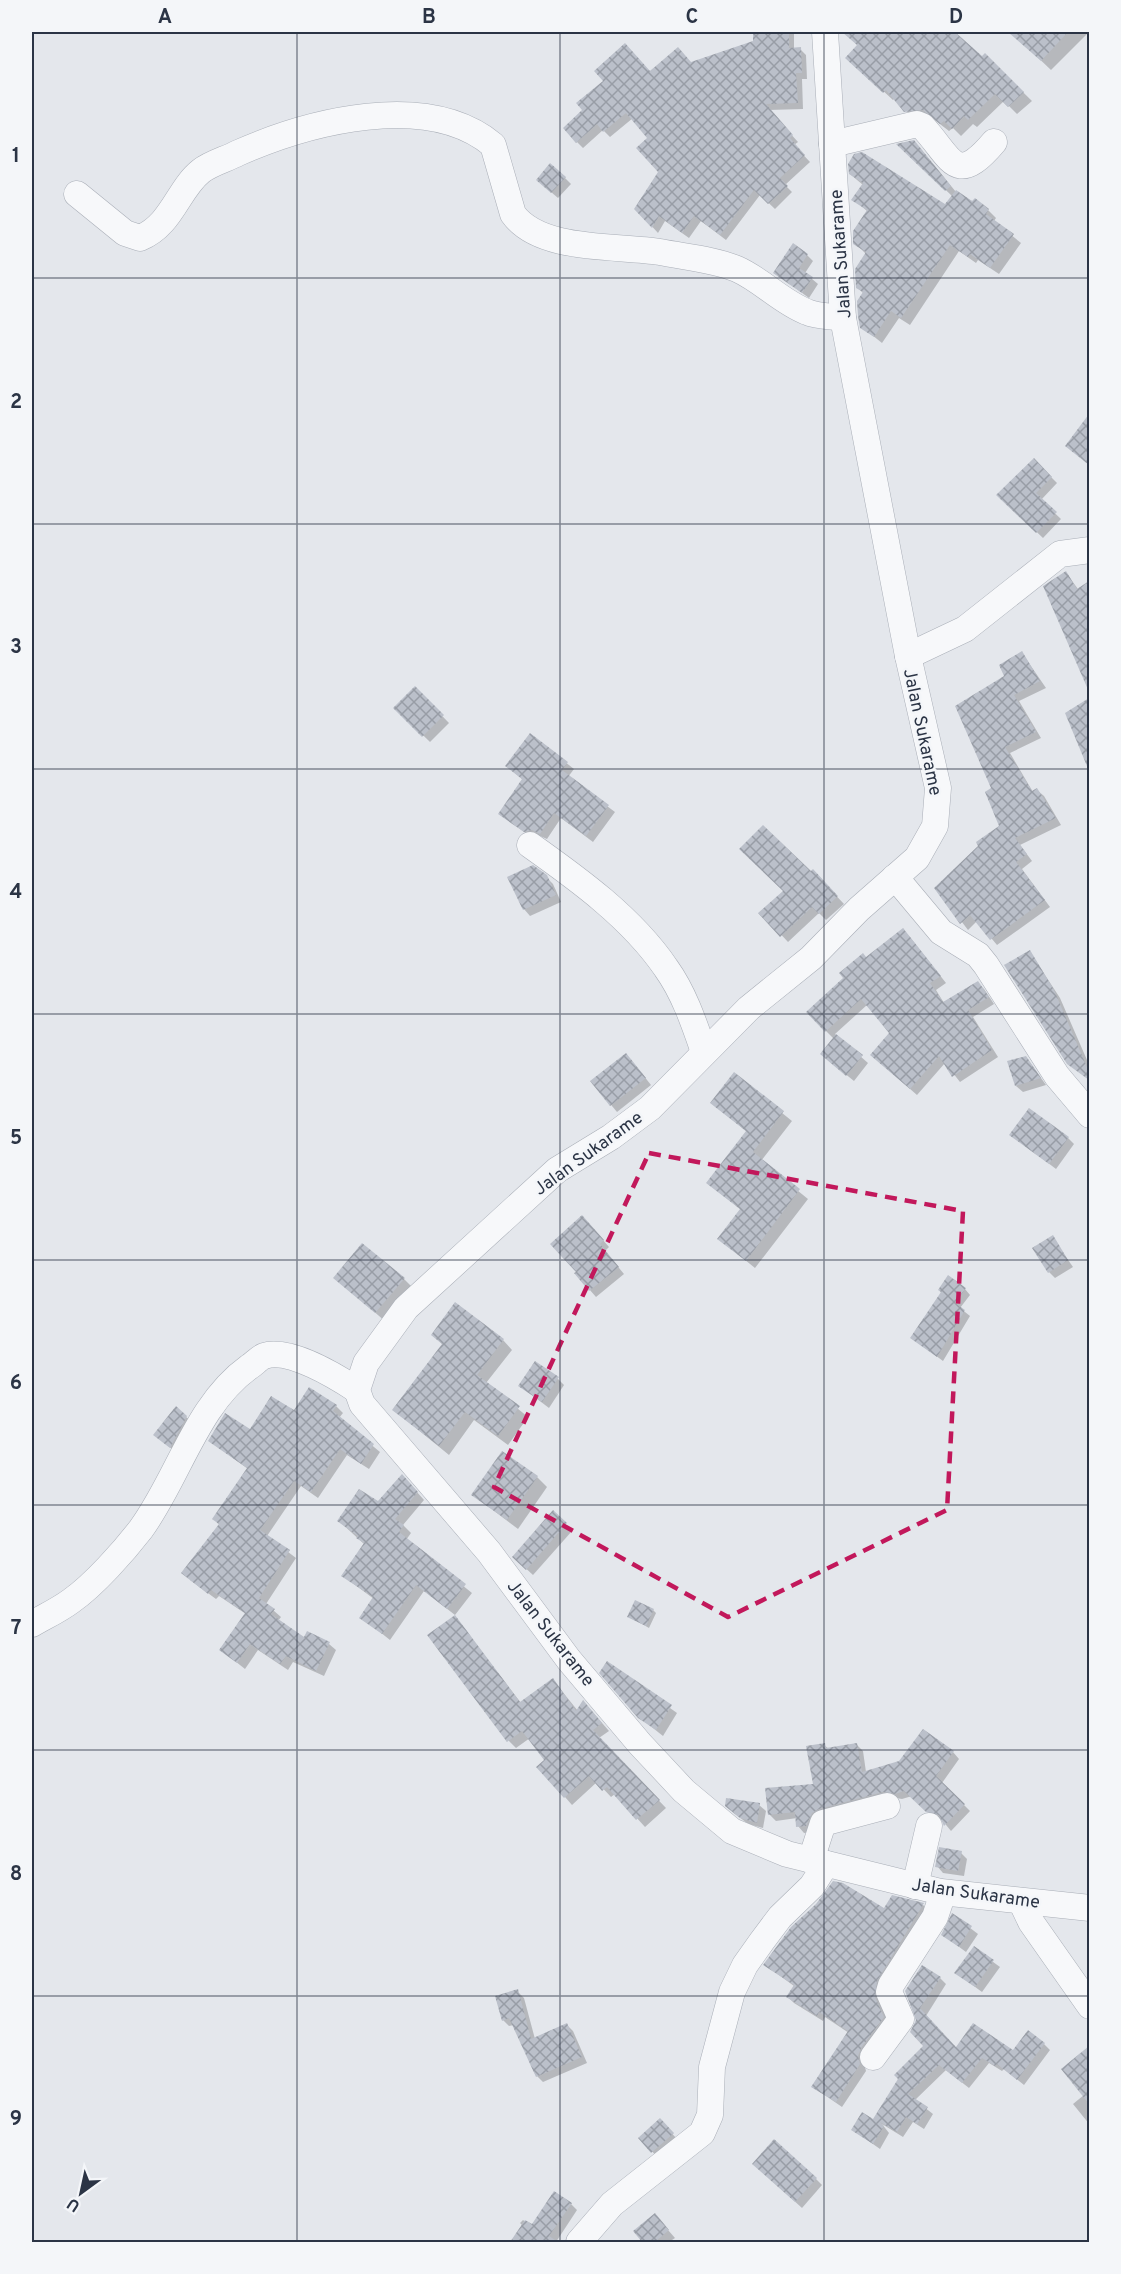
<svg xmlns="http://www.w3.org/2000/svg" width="1121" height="2274" font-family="Overpass,sans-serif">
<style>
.shadow{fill:#0003}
.building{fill:url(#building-cross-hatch)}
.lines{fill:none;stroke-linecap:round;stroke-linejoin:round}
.minor-casing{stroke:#a9aeb7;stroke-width:27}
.minor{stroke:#f7f8fa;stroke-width:26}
.marked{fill:none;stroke:#c2185b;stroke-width:4.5;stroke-dasharray:12 8;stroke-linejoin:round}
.grid{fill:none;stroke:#2b3445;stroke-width:1.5;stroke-opacity:0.55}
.labels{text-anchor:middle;stroke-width:5;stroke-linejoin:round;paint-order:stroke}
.street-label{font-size:18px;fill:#2b3445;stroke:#f4f6f9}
.neatline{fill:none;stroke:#2b3445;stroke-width:2}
.grid-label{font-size:20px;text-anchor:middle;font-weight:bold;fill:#2b3445}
</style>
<defs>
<pattern id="building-cross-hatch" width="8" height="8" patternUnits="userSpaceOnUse" patternTransform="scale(1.5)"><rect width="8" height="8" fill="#bbc0ca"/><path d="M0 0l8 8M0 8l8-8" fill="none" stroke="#989da6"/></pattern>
</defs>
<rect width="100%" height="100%" fill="#e4e7ec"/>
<!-- shadow -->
<g class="shadow">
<polygon points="754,32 794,32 794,49 800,49 806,55 807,79 802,79 803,109 769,110 798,142 794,145 810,162 785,185 792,192 775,209 760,195 726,240 701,221 689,238 665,221 658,233 636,209 659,172 649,138 633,118 610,137 603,130 583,148 577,142 650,73 691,63 754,42"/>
<polygon points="953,32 982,58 985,55 1032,101 1017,114 1004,101 977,127 973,124 961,136 953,128 949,131 932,118 914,119 895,98 893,100 856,66 858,45 845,33"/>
<polygon points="1014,32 1089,32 1051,70 1012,33"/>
<polygon points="899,145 920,148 956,192 988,210 996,218 994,221 1021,243 999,274 978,260 976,263 959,251 910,325 899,318 882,343 862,327 864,294 858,288 866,254 855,243 867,211 853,199 863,185 850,174 945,206 952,196"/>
<polygon points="565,178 571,184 558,198 544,186"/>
<polygon points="807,255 813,261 805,273 818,284 809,298 775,273"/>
<polygon points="1090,416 1090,465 1067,446"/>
<polygon points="1034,460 1057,483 1041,500 1061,519 1043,538 998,495"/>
<polygon points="1066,573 1078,589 1090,583 1090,667 1085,669"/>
<polygon points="1022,653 1046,688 1019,701 1041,738 1010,753 1033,792 1037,790 1044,796 1061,825 1020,845 1032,861 1022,869 1050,907 997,945 977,921 968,930 936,888 1000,826 993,789 1006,677"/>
<polygon points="415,688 449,723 430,742 395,708"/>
<polygon points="1090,700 1090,747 1085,749 1067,713"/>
<polygon points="531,735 574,769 568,777 615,812 593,842 561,818 547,839 540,836 531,837 500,814 523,780 507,766"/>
<polygon points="813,871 844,904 826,920 819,913 788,942 761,913"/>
<polygon points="546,877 553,884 561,902 530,916 524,909"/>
<polygon points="909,936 946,983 936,990 944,1003 978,983 984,989 994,1004 973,1017 998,1057 960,1082 945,1063 917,1095 878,1061 891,1033 867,1005 835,1034 868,1063 854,1081 828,1060 834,1039 826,1031 867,958"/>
<polygon points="1030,952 1060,998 1087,1060 1090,1057 1090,1078 1071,1065"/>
<polygon points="1026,1057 1046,1085 1023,1092 1016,1086"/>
<polygon points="632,1061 651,1085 617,1112 592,1082"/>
<polygon points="734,1074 792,1121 761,1161 808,1199 755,1268 719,1239 741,1210 708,1183 747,1132 712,1103"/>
<polygon points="1011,1135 1068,1138 1074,1144 1056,1169"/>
<polygon points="589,1224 609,1247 605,1251 624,1274 596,1297 576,1274"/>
<polygon points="1052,1237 1073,1267 1055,1278 1049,1272"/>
<polygon points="335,1278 404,1279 414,1289 386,1322"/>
<polygon points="965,1289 970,1295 960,1308 970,1316 943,1361 912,1338"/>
<polygon points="433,1335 503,1340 512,1350 486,1383 528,1417 508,1445 474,1420 449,1455 394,1410 443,1345"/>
<polygon points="558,1379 564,1385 549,1408 520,1386"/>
<polygon points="336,1406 343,1413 339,1418 380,1452 369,1469 347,1455 318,1498 301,1486 267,1536 296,1558 266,1604 281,1617 278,1621 305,1639 329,1644 336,1650 324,1676 293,1662 288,1670 258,1650 245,1669 221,1650 246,1614 219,1596 216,1599 190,1580 220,1526 214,1519 248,1469 210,1441 251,1431 294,1412"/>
<polygon points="186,1417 193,1423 177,1453 162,1441"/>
<polygon points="537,1477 547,1487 518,1529 473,1495"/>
<polygon points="409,1483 424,1500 403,1525 411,1533 406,1540 472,1593 455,1615 424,1591 390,1640 361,1617 374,1599 343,1576 364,1544 339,1521 378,1503"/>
<polygon points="553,1512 572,1531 533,1575 520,1563"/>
<polygon points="653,1610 656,1613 649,1628 628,1616"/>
<polygon points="455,1617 521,1703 553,1680 578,1711 590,1709 609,1731 599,1738 666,1808 645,1827 615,1794 611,1797 597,1782 572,1805 565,1797 546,1760 530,1738 516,1748 509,1741"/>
<polygon points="607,1663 677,1713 663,1736 639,1717"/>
<polygon points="856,1744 863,1751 866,1772 953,1752 959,1759 942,1783 970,1811 951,1831 942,1820 934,1817 912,1796 902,1799 890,1797 813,1832 804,1833 798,1826 797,1818 776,1821 769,1814 814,1785 824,1745 829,1749"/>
<polygon points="759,1805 766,1811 763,1828 748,1824 733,1812"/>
<polygon points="961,1853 967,1859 964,1876 943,1873 937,1866"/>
<polygon points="923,1905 929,1911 881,2005 889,2024 864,2063 866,2071 842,2107 813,2087 849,2033 825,2017 823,2021 794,2003 788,1997 794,1986 765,1965 884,1910"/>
<polygon points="953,1915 978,1934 966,1952 943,1935"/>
<polygon points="974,1948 1000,1967 982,1992 956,1973"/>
<polygon points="940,1978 946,1984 926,2016 957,2049 1013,2052 1044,2044 1050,2050 1024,2085 1004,2069 1002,2071 989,2063 969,2088 946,2070 915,2100 933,2114 924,2129 913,2122 903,2137 882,2124 889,2133 880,2149 853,2130 873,2121 925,2046 907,1991"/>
<polygon points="517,1991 524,1998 535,2039 567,2025 573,2031 587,2063 543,2082 537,2076 514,2025 509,2026 503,2020"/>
<polygon points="1087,2050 1090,2052 1090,2125 1073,2104 1084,2095"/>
<polygon points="659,2120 679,2141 659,2159 640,2138"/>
<polygon points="760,2170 816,2179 822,2185 802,2208"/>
<polygon points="571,2204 577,2210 556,2242 512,2242 523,2226 520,2223 523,2220 532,2227"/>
<polygon points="661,2222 675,2238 669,2242 644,2242 635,2231"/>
</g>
<!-- building -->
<g class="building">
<polygon points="753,32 789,32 789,48 801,47 802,73 796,73 798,103 766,104 793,135 790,138 805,155 780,178 788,186 768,204 754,190 720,235 694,216 682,233 659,216 652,228 634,209 658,172 636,148 647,138 626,113 603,132 597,124 576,143 563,128 582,110 576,103 603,81 594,71 625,43 650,71 678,47 691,62 753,41"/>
<polygon points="842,32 955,32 982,56 985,53 1024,92 1008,107 995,94 968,120 964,116 952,129 944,121 940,124 923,110 904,112 886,90 883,93 845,58 857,45"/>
<polygon points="1008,32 1068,32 1041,61"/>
<polygon points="914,140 951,186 945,191 896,144"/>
<polygon points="862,152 945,204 956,190 972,201 975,198 989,209 986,214 1014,234 990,268 970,254 968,257 950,245 901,318 891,311 874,337 860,328 858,316 857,301 863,292 856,288 855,269 866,252 853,244 853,231 867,210 851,200 863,183 849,174 848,164 854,154"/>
<polygon points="550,163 566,177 551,193 536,180"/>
<polygon points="793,243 808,254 799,268 813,277 802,293 773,273"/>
<polygon points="1089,414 1089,465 1065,446"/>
<polygon points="1034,458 1052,477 1036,493 1057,512 1036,533 996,495"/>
<polygon points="1066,571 1077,589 1089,581 1089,692 1043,586"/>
<polygon points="1022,651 1040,681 1014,695 1036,732 1005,747 1032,791 1037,788 1056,818 1015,838 1027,854 1016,862 1045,900 990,940 970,915 960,924 934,888 978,846 976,842 999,826 985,792 991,788 955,706 1004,676 999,665"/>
<polygon points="415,686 444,715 422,737 393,708"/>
<polygon points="1089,698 1089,771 1065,713"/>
<polygon points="530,733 568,762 562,770 609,805 586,836 554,813 540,834 532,830 524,832 498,814 522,779 505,766"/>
<polygon points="763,825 811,871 813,869 838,896 819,914 812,907 780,937 758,913 783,891 739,849"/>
<polygon points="533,865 547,875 556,895 523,910 507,877"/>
<polygon points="903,928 941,976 930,983 943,1002 978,981 989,997 968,1010 992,1050 952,1077 939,1056 910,1089 870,1055 889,1033 861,999 825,1032 806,1012 843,978 839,973 863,953 866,957"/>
<polygon points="1030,950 1054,990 1089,1072 1089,1080 1067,1064 1004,965"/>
<polygon points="836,1034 863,1055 846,1076 820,1054"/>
<polygon points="626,1053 646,1078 610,1106 590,1081"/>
<polygon points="1026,1056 1041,1078 1015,1086 1007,1061"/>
<polygon points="734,1072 784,1111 753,1152 800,1189 746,1261 717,1239 740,1209 706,1183 746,1131 710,1103"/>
<polygon points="1029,1108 1069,1137 1049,1164 1009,1135"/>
<polygon points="582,1215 604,1240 600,1244 619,1267 589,1291 574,1273 576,1272 550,1244"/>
<polygon points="1053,1235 1068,1260 1048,1273 1032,1248"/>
<polygon points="362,1243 405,1278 375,1313 333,1278"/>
<polygon points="948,1275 966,1288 955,1303 965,1310 937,1357 910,1338 941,1292 938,1290"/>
<polygon points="455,1302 504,1339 477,1375 520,1406 498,1436 465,1412 439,1446 392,1410 442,1344 431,1335"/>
<polygon points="535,1361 559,1377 542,1402 518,1386"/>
<polygon points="309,1387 337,1405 333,1411 374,1444 361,1464 340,1449 311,1492 294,1481 260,1530 290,1550 259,1598 275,1609 271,1614 304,1637 307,1631 330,1642 316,1671 286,1656 280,1664 250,1644 237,1663 219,1650 245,1613 211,1590 208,1594 181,1573 219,1524 212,1519 247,1468 208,1441 225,1413 250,1429 271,1396 294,1410"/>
<polygon points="176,1406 187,1416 170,1448 153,1435"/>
<polygon points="502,1451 538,1476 507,1520 471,1495"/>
<polygon points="402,1474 418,1492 395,1519 404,1525 399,1532 466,1584 447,1609 416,1585 382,1634 359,1618 373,1597 341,1576 364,1543 356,1538 358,1536 337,1521 359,1489 378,1501"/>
<polygon points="553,1510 567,1523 526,1570 512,1557"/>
<polygon points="635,1600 654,1609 646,1626 627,1617"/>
<polygon points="455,1615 520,1702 553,1678 576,1711 583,1700 602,1723 593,1730 660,1800 636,1820 607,1787 602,1791 589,1776 564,1798 536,1767 544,1760 522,1731 507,1742 427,1635"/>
<polygon points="607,1661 672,1705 656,1730 638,1718 599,1673"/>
<polygon points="923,1729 954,1751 936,1776 965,1804 944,1826 939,1815 926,1812 904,1791 895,1794 883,1792 819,1809 812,1813 806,1826 796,1827 795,1812 768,1815 765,1788 813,1784 806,1746 825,1743 826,1748 857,1743 862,1772 899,1761"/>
<polygon points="726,1798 760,1803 757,1823 740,1818 725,1806"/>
<polygon points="939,1847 962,1851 958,1871 935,1867"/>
<polygon points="833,1881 843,1883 884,1908 892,1895 924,1903 877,1981 875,1997 884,2017 861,2048 858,2056 860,2064 836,2102 811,2087 848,2031 819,2012 817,2016 786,1997 794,1985 763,1965 791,1927 816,1904"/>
<polygon points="952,1913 972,1926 959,1947 941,1935"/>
<polygon points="974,1946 994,1960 975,1987 954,1973"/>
<polygon points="922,1965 941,1977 920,2008 956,2047 973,2023 1013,2050 1028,2030 1045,2043 1017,2080 997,2064 995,2066 982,2058 962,2083 939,2065 908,2094 928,2107 917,2124 906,2117 897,2132 880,2122 884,2126 873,2144 851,2130 862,2112 873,2119 898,2079 894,2075 923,2046 910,2032 916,2020 905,1991"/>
<polygon points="518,1989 531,2039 567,2023 582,2057 536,2077 509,2018 502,2021 495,1996"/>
<polygon points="1089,2046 1089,2104 1061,2069"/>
<polygon points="660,2118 674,2133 651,2153 638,2138"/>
<polygon points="774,2139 817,2178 795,2202 752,2164"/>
<polygon points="554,2191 572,2203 549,2236 558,2242 510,2242 525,2220 532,2224"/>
<polygon points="655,2213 669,2230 655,2242 642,2242 633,2231"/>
</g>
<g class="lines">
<defs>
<g id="minor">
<polyline points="825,32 843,318 908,656 938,788 935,826 917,858 859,909 811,958 749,1008 650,1108 611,1137 557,1170 406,1308 366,1363 357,1390 362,1404 489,1552 569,1660 640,1744 684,1791 732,1831 787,1854 941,1892 1090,1908"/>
<path d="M 832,144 L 917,124 L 922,126 C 952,158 955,188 994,142"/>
<path d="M 77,194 L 125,233 L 140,238 C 172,225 178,189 201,171 C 211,163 227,159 238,153 C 308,122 427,90 493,145 L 513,214 C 540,252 618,245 660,252 C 685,257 713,259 737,269 C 762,280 781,302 807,312 C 818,317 832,316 843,318"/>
<polyline points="908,656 965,629 1060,554 1090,550"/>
<path d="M 530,845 C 578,879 632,918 666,968 C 684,993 694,1023 704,1052"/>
<polyline points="895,877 941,932 978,955 986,965 1057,1076 1090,1115"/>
<path d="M 32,1624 C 44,1617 59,1610 71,1601 C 94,1585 124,1551 141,1529 C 179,1477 196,1405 249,1367 C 254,1364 259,1358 264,1356 C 289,1347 337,1377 357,1390"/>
<polyline points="811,1860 823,1823 887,1806"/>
<polyline points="915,1886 929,1826"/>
<polyline points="1021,1901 1031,1922 1090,2006"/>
<polyline points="873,2057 901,2019 889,1992 891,1985 935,1917 943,1893"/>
<polyline points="579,2242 612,2204 702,2133 710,2115 712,2067 732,1992 745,1965 762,1941 780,1917 812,1886 826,1864"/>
</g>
</defs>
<!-- minor casing -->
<use href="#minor" class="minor-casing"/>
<!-- minor -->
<use href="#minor" class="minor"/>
</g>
<!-- marked area -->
<path class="marked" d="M 649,1153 L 963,1211 L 947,1510 L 728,1617 L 494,1487 Z"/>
<!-- grid -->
<path class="grid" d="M 297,32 L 297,2242M 560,32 L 560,2242M 824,32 L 824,2242M 32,278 L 1090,278M 32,524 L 1090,524M 32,769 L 1090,769M 32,1014 L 1090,1014M 32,1260 L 1090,1260M 32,1505 L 1090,1505M 32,1750 L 1090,1750M 32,1996 L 1090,1996"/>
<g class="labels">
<!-- street labels -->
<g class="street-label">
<text transform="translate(840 254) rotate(-94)" y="6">Jalan Sukarame</text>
<text transform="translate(923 732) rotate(78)" y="6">Jalan Sukarame</text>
<text transform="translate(588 1153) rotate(-36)" y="6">Jalan Sukarame</text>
<text transform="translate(551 1633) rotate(52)" y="6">Jalan Sukarame</text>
<text transform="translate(976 1893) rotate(8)" y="6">Jalan Sukarame</text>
</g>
</g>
<!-- border -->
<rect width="1121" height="2274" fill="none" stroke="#f4f6f9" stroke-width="66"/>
<!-- north arrow -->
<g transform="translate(81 2193) rotate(213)" stroke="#f4f6f9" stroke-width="4.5" paint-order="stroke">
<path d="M0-4.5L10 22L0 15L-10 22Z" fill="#2b3445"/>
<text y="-9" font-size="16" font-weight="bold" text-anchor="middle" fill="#2b3445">U</text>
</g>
<rect x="33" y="33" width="1055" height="2208" class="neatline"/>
<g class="grid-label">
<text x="165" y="23">A</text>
<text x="429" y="23">B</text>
<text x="692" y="23">C</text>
<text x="956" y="23">D</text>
<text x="16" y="162">1</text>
<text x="16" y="408">2</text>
<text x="16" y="653">3</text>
<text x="16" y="898">4</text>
<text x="16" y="1144">5</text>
<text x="16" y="1389">6</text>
<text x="16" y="1634">7</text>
<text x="16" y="1880">8</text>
<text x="16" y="2125">9</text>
</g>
</svg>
